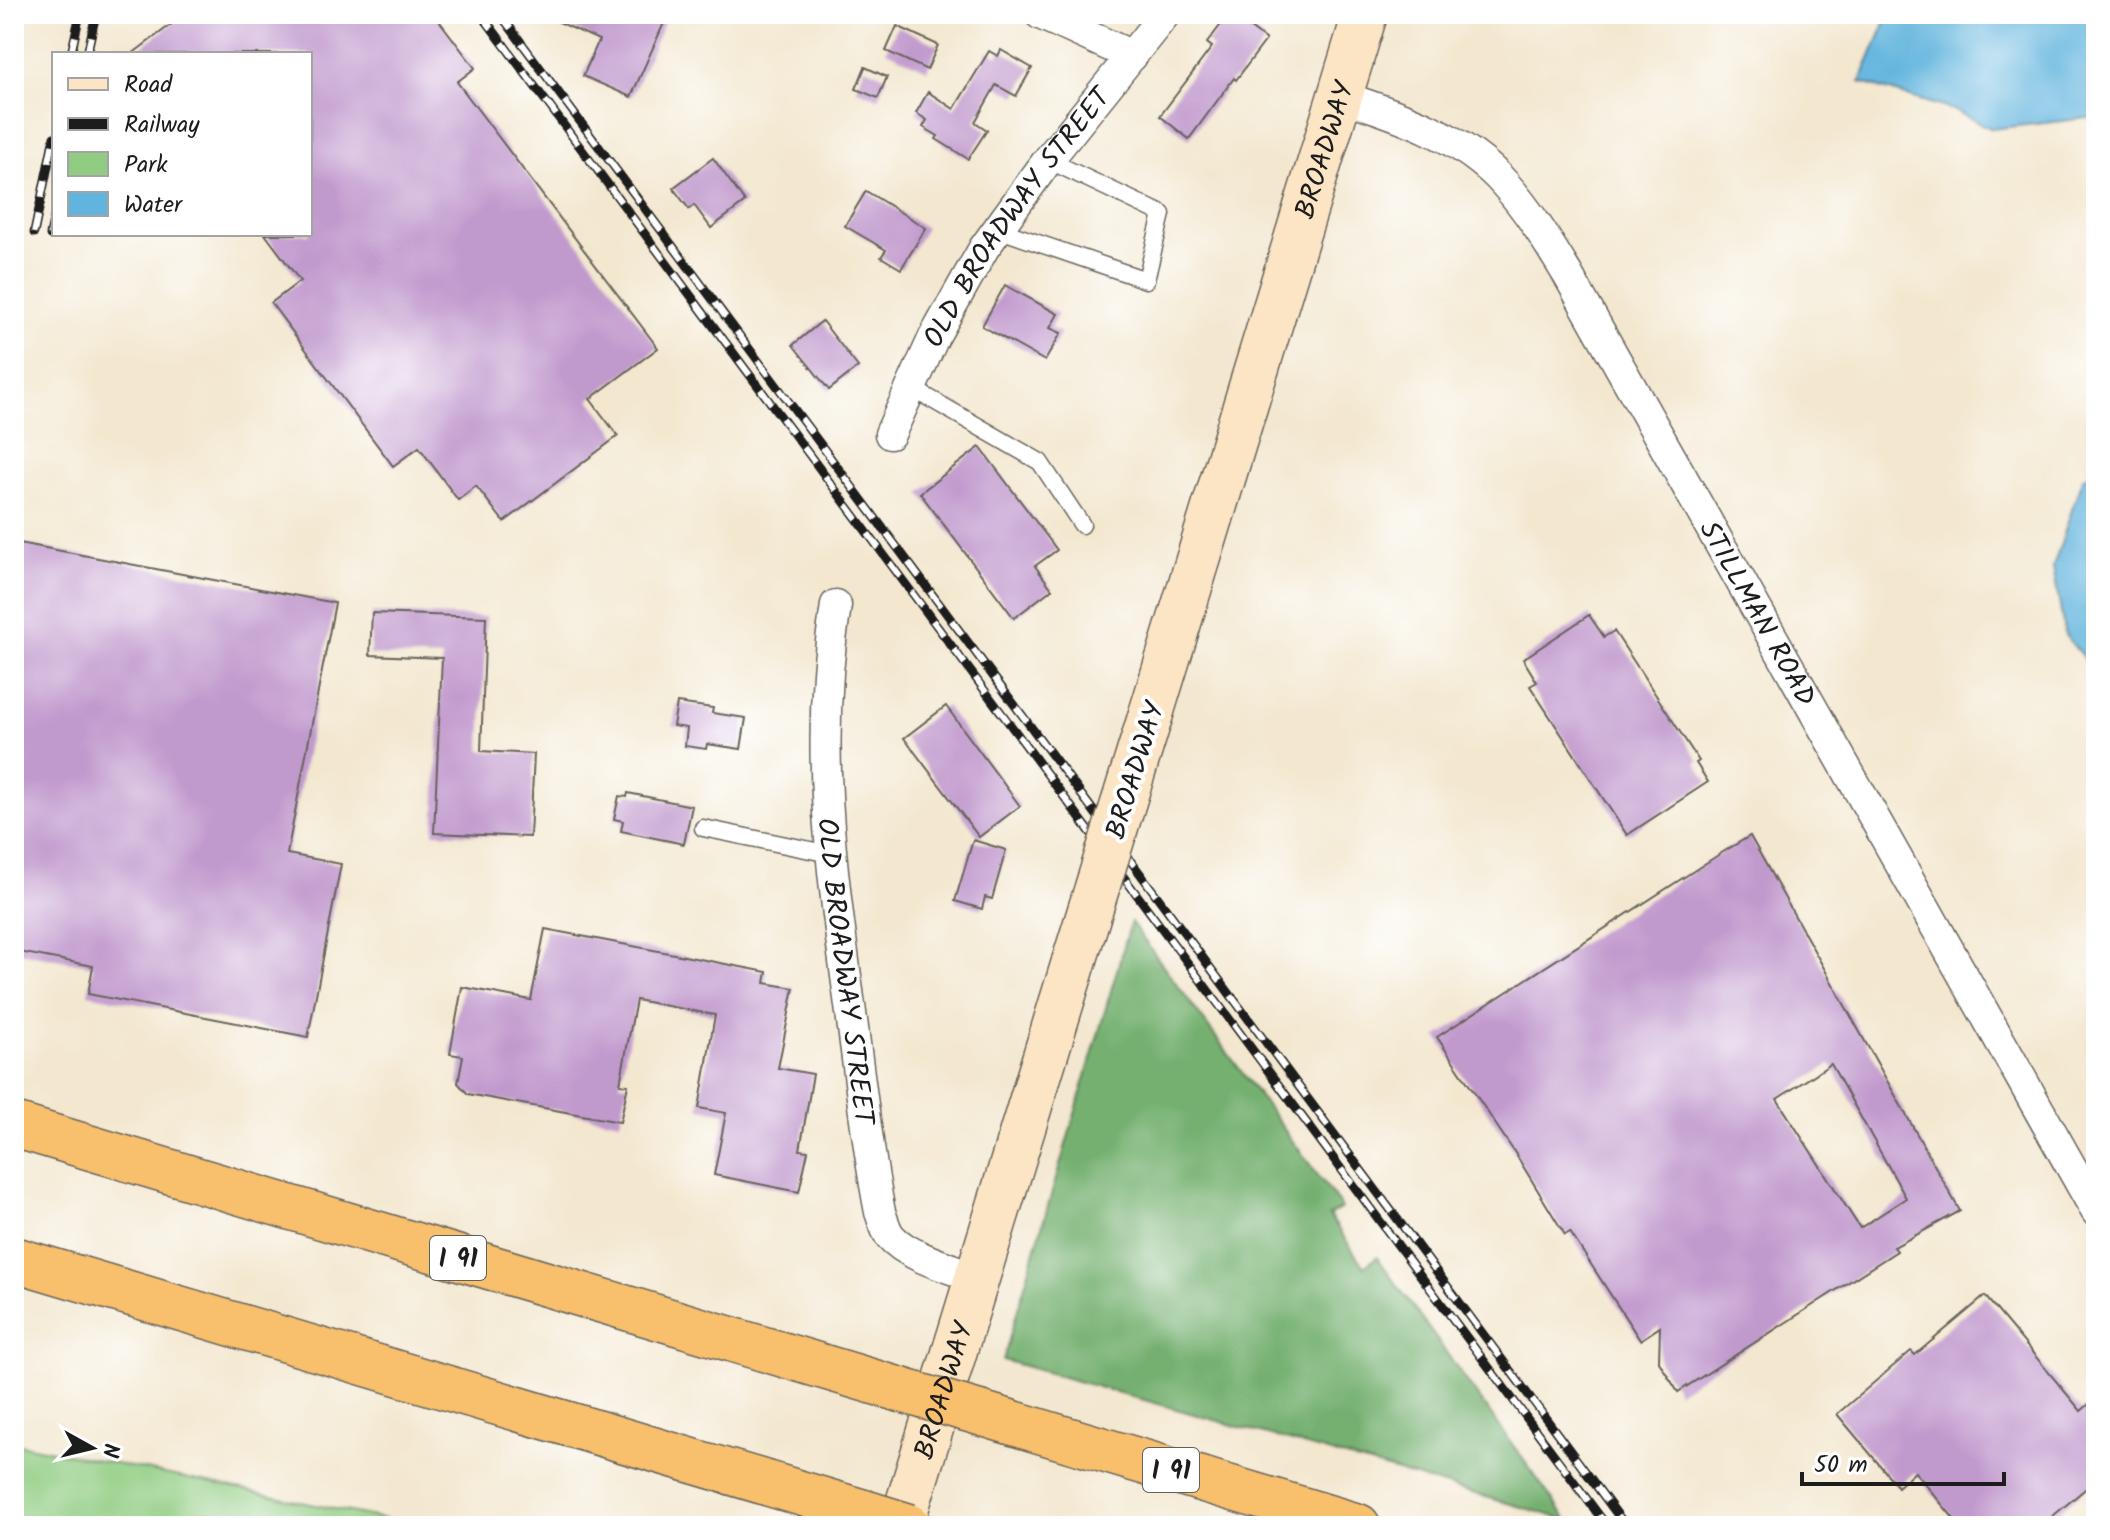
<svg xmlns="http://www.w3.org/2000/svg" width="2110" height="1540" font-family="Kalam,sans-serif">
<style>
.green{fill:#90cc81;stroke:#56744e;stroke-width:2}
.forest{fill:#74b06f;stroke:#486646;stroke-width:2}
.water{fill:#61b4dd;stroke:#3e687c;stroke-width:2}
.building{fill:#c19acd;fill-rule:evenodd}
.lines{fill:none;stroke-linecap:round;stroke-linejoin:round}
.service-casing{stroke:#67635b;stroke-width:19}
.minor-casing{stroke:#67635b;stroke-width:33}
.secondary-casing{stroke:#67635b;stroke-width:47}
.motorway-casing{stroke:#67635b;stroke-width:47}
.service{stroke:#fff;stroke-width:16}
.minor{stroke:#fff;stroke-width:30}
.secondary{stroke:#fce5c4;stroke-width:44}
.motorway{stroke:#f8bf6c;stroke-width:44}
.rail-casing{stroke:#1c1c1c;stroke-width:9}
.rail{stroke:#fff;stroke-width:6;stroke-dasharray:18;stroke-linecap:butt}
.secondary-bridge-casing{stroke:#67635b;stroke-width:47;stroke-linecap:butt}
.motorway-bridge-casing{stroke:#67635b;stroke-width:47;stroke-linecap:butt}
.secondary-bridge{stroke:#fce5c4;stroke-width:44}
.motorway-bridge{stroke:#f8bf6c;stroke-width:44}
.labels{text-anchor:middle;stroke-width:8;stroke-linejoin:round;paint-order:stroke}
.shield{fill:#fff;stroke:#606060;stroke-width:2}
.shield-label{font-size:26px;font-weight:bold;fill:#1c1c1c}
.street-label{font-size:28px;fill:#1c1c1c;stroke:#fff}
</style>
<rect width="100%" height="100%" fill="#fff"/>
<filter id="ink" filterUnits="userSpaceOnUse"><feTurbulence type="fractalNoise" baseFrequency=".0125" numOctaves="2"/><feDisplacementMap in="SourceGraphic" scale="16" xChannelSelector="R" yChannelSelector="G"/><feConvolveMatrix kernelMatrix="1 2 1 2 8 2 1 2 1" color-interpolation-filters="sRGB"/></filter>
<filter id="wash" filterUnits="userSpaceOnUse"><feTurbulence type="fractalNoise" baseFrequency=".006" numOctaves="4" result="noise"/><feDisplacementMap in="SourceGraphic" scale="32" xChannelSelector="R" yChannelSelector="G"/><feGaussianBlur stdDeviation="1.8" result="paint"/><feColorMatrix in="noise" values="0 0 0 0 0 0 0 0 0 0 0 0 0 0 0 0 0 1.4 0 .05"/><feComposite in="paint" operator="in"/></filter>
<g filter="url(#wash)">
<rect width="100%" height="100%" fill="#f3e7cf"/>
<!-- green -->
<polygon class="green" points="14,1443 418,1526 14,1526"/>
<!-- forest -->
<polygon class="forest" points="1131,922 1342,1208 1329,1215 1364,1267 1377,1257 1567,1520 1003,1360"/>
<!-- water -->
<g class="water">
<polygon points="1889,14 2096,14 2096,117 1992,129 1953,110 1860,82"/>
<polygon points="2096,471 2096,673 2065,635 2053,567 2082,479"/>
</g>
<g id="blocks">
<!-- building -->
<g class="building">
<polygon points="185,14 434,14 475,68 457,82 658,348 590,399 618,436 504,522 476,486 458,500 419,447 393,466 271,303 300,281 265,234 310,234 310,54 132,54"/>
<polygon points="541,14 668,14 631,97 583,76 599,40"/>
<polygon points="1229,14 1232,14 1266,40 1236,80 1234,78 1189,139 1160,116 1212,47 1207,43"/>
<polygon points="897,26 938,45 927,70 886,51"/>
<polygon points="1001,50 1032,68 1016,96 996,85 975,122 987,130 968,159 936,139 938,136 923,127 927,120 916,113 928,92 954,109 989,51 998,56"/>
<polygon points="865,67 887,77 878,98 856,89"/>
<polygon points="713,158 745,202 711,228 694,205 689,209 673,188"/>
<polygon points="866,191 926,228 901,269 881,257 886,250 845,226"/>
<polygon points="1005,285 1058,314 1050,328 1061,333 1045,361 982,326"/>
<polygon points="822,321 858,367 829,390 793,345"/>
<polygon points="980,447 1057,550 1035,566 1052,589 1014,618 920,493"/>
<polygon points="14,542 335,603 287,854 341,864 308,1037 88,994 93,966 14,951"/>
<polygon points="372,613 486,617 481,751 534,754 530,837 434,833 442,658 370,655"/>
<polygon points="1589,615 1604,637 1614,631 1699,761 1696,763 1708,782 1627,835 1530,686 1537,682 1523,659"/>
<polygon points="677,703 713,708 712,713 746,718 741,749 707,744 706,749 685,746 687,728 673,726"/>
<polygon points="946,706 1020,806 979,837 904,738"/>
<polygon points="628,793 692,806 684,844 621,831 623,821 614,819 619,796 627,797"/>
<path d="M 1750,836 L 1960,1211 L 1894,1247 L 1897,1251 L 1678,1392 L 1659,1362 L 1660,1327 L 1640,1340 L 1570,1232 L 1565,1235 L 1515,1153 L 1437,1037 L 1723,852 ZM 1831,1064 L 1906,1198 L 1860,1228 L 1777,1099 Z"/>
<polygon points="973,840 1006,850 992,899 985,897 982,909 955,901"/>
<polygon points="545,929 767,972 765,983 794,988 778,1068 813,1074 800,1150 808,1151 799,1192 714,1175 726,1113 699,1108 715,1015 636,1000 620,1084 628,1085 620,1122 468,1094 458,1083 463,1056 450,1054 462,987 531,1000"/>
<polygon points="1985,1296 2081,1411 2096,1398 2096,1480 2041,1526 1960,1526 1915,1472 1898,1487 1837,1414 1911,1351 1915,1355"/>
</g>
</g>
</g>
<g filter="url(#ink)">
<use href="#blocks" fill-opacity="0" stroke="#67635b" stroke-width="2"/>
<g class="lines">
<defs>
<g id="service">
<polyline points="997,229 1146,280 1162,214 1048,160"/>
<polyline points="910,387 1040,462 1082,525"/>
<polyline points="703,828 830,854"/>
</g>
<g id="minor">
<polyline points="1040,14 1132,56"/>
<path id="s1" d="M 1340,96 C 1399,115 1463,136 1505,184 C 1530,212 1549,244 1568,275 L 2096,1211"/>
<path id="s2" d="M 890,434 L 934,337 L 984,248 L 1048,160 L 1165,14"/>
<path id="s3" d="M 836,605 C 813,746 832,873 851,1013 C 860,1079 867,1147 880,1212 C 883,1220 885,1229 890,1236 C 908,1257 951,1268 977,1278"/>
</g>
<g id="secondary">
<path id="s4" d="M 1151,714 L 1365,14"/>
<path id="s5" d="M 901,1526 L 1074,962"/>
</g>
<g id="motorway">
<polyline points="14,1125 901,1390"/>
<polyline points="14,1259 864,1512"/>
<polyline points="983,1414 1358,1526"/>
</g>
</defs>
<!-- service casing -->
<use href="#service" class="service-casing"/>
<!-- minor casing -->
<use href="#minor" class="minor-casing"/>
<!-- secondary casing -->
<use href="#secondary" class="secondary-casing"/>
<!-- motorway casing -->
<use href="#motorway" class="motorway-casing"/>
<!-- service -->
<use href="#service" class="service"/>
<!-- minor -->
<use href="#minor" class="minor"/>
<!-- secondary -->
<use href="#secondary" class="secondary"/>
<!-- motorway -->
<use href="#motorway" class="motorway"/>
<defs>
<g id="rail">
<polyline points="481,14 1607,1526"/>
<polyline points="500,14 1626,1526"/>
<polyline points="71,54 80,14"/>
<polyline points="87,54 96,14"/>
<polyline points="34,233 54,137"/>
<polyline points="50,235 54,217"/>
</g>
</defs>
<!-- rail casing -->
<use href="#rail" class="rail-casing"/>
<!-- rail -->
<use href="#rail" class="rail"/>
<defs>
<polyline id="secondary-bridge" points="1074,962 1151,714"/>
<g id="motorway-bridge">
<polyline points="901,1390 983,1414"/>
<polyline points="864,1512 909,1526"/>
</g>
</defs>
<!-- secondary-bridge casing -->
<use href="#secondary-bridge" class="secondary-bridge-casing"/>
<!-- motorway-bridge casing -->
<use href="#motorway-bridge" class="motorway-bridge-casing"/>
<!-- secondary-bridge -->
<use href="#secondary-bridge" class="secondary-bridge"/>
<!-- motorway-bridge -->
<use href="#motorway-bridge" class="motorway-bridge"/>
</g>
</g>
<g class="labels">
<!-- shield labels -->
<g class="shield">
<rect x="430" y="1236" width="56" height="44" rx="6"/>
<rect x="1143" y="1448" width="56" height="44" rx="6"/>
</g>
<g class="shield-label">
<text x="458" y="1267">I 91</text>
<text x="1171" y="1479">I 91</text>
</g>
<!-- street labels -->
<g class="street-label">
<text dy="10" stroke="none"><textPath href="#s4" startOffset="590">BROADWAY</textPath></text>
<text dy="10" stroke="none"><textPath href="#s2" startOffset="252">OLD BROADWAY STREET</textPath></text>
<text dy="10" stroke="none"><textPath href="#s1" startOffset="688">STILLMAN ROAD</textPath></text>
<text transform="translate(1134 770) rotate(-73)" y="10">BROADWAY</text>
<text dy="10" stroke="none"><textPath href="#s3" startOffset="368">OLD BROADWAY STREET</textPath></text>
<text dy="10" stroke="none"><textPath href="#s5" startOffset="142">BROADWAY</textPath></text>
</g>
</g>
<!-- margin -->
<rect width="2110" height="1540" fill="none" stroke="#fff" stroke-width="48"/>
<!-- legend -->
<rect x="52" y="52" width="260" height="184" fill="#ffffff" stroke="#a4a4a4" stroke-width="2"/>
<rect x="68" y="78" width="40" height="12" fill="#fce5c4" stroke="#a4a4a4" stroke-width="2"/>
<text x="124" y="92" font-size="24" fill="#1c1c1c">Road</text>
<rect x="68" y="118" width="40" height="12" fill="#1c1c1c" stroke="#a4a4a4" stroke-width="2"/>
<text x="124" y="132" font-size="24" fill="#1c1c1c">Railway</text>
<rect x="68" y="152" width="40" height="24" fill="#90cc81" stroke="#a4a4a4" stroke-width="2"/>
<text x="124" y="172" font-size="24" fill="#1c1c1c">Park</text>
<rect x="68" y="192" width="40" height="24" fill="#61b4dd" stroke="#a4a4a4" stroke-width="2"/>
<text x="124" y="212" font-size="24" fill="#1c1c1c">Water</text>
<!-- north arrow -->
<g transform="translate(92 1448) rotate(98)" stroke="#ffffff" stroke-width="6" paint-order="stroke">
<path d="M0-6L14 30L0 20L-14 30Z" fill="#1c1c1c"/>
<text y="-12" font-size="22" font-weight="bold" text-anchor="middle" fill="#1c1c1c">N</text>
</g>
<!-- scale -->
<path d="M1802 1472v12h202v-12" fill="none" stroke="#1c1c1c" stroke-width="4"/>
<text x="1814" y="1472" font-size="24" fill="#1c1c1c" stroke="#ffffff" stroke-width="6" paint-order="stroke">50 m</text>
</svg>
